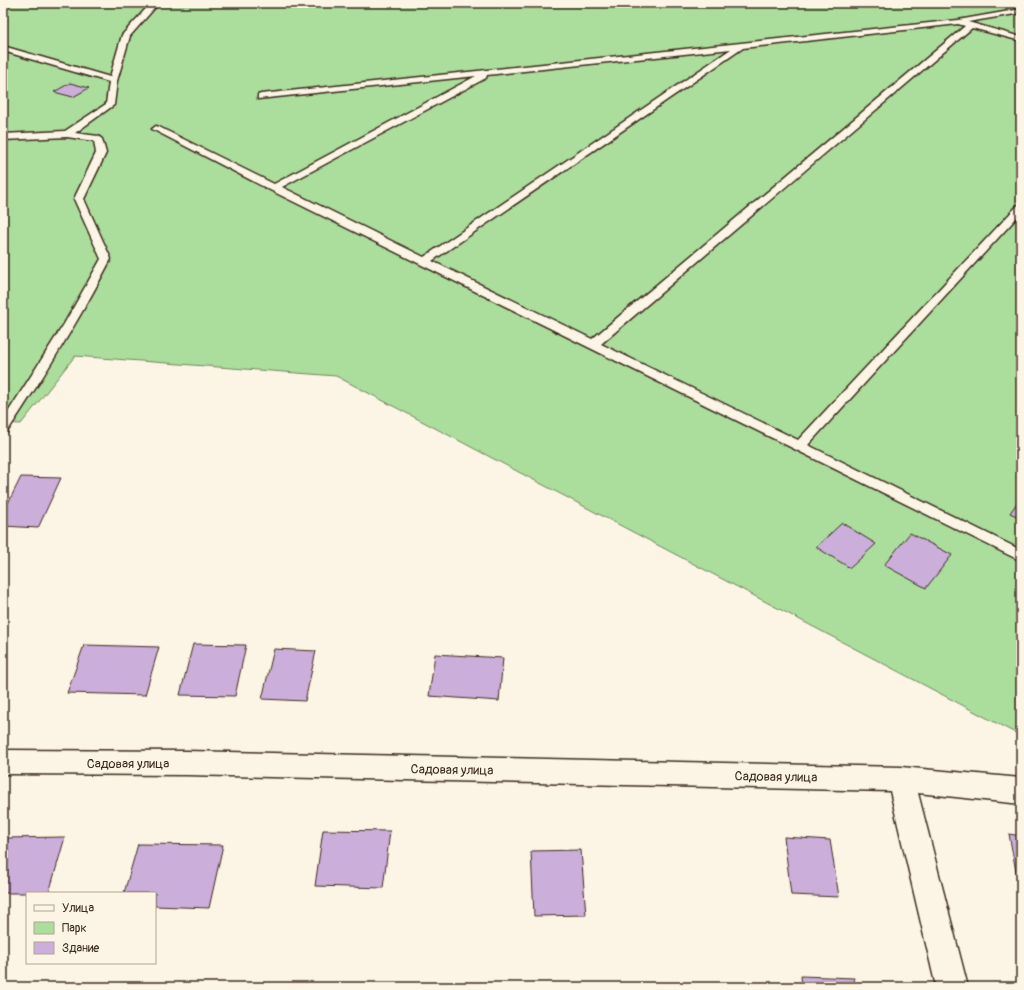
<svg xmlns="http://www.w3.org/2000/svg" width="1024" height="990" font-family="Pangolin,sans-serif">
<style>
.green{fill:#abdd9d;stroke:#73845e}
.building{fill:#ccaedb;stroke:#3b2a1e}
.lines{fill:none;stroke-linecap:round;stroke-linejoin:round}
.service-casing{stroke:#3b2a1e;stroke-width:3}
.minor-casing{stroke:#3b2a1e;stroke-width:3}
.service{fill:#fcf5e5;fill-rule:evenodd}
.minor{fill:#fcf5e5;fill-rule:evenodd}
.labels{text-anchor:middle;stroke-width:3;stroke-linejoin:round;paint-order:stroke}
.near-street-label{font-size:13px;fill:#3b2a1e;stroke:#fcf5e5}
</style>
<rect width="100%" height="100%" fill="#fcf5e5"/>
<filter id="ink" filterUnits="userSpaceOnUse"><feTurbulence type="fractalNoise" baseFrequency=".025" numOctaves="2"/><feDisplacementMap in="SourceGraphic" scale="8" xChannelSelector="R" yChannelSelector="G"/><feConvolveMatrix kernelMatrix="1 2 1 2 8 2 1 2 1" color-interpolation-filters="sRGB"/></filter>
<g filter="url(#ink)">
<!-- green -->
<polygon class="green" points="3,3 1021,3 1021,736 336,376 75,356 21,424 3,423"/>
<!-- building -->
<g class="building">
<polygon points="70,83 89,88 73,97 54,92"/>
<polygon points="21,477 61,478 38,528 3,526 3,513"/>
<polygon points="1021,497 1021,518 1010,513"/>
<polygon points="842,523 876,544 850,568 816,547"/>
<polygon points="910,533 952,555 926,588 884,565"/>
<polygon points="193,644 246,645 235,696 180,695"/>
<polygon points="84,645 159,647 145,695 67,693"/>
<polygon points="274,649 316,651 305,701 262,699"/>
<polygon points="435,654 503,658 499,701 429,696"/>
<polygon points="323,830 390,831 383,888 315,886"/>
<polygon points="1009,834 1021,836 1021,889 1019,888"/>
<polygon points="65,837 49,893 3,893 4,838"/>
<polygon points="784,837 830,840 839,897 791,895"/>
<polygon points="138,844 223,845 209,908 155,906 155,893 124,893"/>
<polygon points="581,850 586,915 534,916 531,851"/>
<polygon points="801,976 854,978 855,987 802,987"/>
</g>
<g class="lines">
<defs>
<g id="service">
<path d="M 151,3 L 159,3 L 130,36 L 117,81 L 114,105 L 75,133 L 98,136 L 102,139 L 106,153 L 84,199 L 111,259 C 80,319 44,376 7,432 L 3,433 L 3,420 L 64,324 L 101,259 L 74,199 L 96,153 L 94,141 L 67,137 L 3,140 L 3,134 L 65,131 L 106,104 L 109,82 L 3,51 L 3,46 L 110,77 L 122,35 Z"/>
<path d="M 1021,9 L 1021,13 L 968,22 L 1021,37 L 1021,41 L 972,28 L 601,344 L 798,440 L 1018,205 L 1021,204 L 1021,213 L 808,445 L 1021,550 L 1021,561 L 270,190 L 152,129 L 156,126 L 159,127 L 274,184 L 476,76 L 258,99 L 258,95 L 261,94 L 958,20 ZM 958,24 L 965,26 L 592,339 L 432,261 L 743,48 ZM 731,49 L 424,257 L 282,187 L 486,78 L 487,75 Z"/>
</g>
<polygon id="minor" points="3,750 187,751 901,767 1021,778 1021,804 918,793 968,987 936,987 890,791 187,775 3,774"/>
</defs>
<!-- service casing -->
<use href="#service" class="service-casing"/>
<!-- minor casing -->
<use href="#minor" class="minor-casing"/>
<!-- service -->
<use href="#service" class="service"/>
<!-- minor -->
<use href="#minor" class="minor"/>
</g>
</g>
<g class="labels">
<!-- near-street labels -->
<g class="near-street-label">
<text x="128" y="768">Садовая улица</text>
<text transform="translate(452 769) rotate(1)" y="5">Садовая улица</text>
<text transform="translate(776 776) rotate(1)" y="5">Садовая улица</text>
</g>
</g>
<!-- margin -->
<rect width="1024" height="990" fill="none" stroke="#fcf5e5" stroke-width="16"/>
<rect x="8" y="8" width="1008" height="974" fill="none" stroke="#3b2a1e" stroke-width="1.5" filter="url(#ink)"/>
<!-- legend -->
<rect x="26" y="892" width="130" height="72" fill="#fcf5e5" stroke="#afa495"/>
<rect x="34" y="905" width="20" height="6" fill="#fcf5e5" stroke="#afa495"/>
<text x="62" y="912" font-size="12" fill="#3b2a1e">Улица</text>
<rect x="34" y="922" width="20" height="12" fill="#abdd9d" stroke="#afa495"/>
<text x="62" y="932" font-size="12" fill="#3b2a1e">Парк</text>
<rect x="34" y="942" width="20" height="12" fill="#ccaedb" stroke="#afa495"/>
<text x="62" y="952" font-size="12" fill="#3b2a1e">Здание</text>
</svg>
